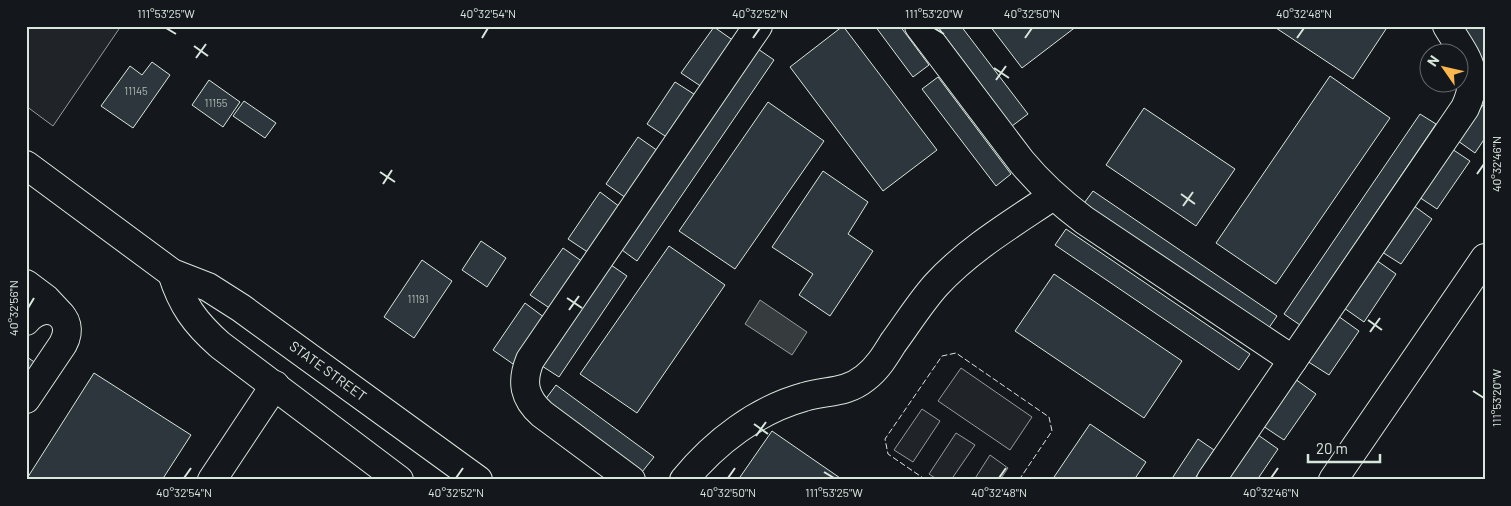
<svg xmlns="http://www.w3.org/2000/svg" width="1511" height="506" font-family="Barlow,sans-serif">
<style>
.green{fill:#202428;stroke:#939e99}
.water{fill:#363b3e;stroke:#939e99}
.building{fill:#2c363c;stroke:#d8e6dc}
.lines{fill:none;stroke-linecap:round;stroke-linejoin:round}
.minor-casing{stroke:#d8e6dc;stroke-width:30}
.major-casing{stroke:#d8e6dc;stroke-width:30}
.minor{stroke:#14181c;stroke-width:28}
.major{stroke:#14181c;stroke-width:28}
.fence{stroke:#d8e6dc;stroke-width:1;stroke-dasharray:6 2.5;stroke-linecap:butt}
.ticks{fill:none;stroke:#d8e6dc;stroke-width:2}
.labels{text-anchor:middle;stroke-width:4;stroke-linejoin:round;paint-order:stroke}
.number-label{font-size:11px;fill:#adbab4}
.street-label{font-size:14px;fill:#d8e6dc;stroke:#14181c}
.neatline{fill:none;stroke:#d8e6dc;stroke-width:2}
.ticks-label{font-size:12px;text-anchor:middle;fill:#d8e6dc}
</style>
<rect width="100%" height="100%" fill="#14181c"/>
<!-- green -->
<g class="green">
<polygon points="26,26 121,26 53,126 26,106"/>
<polygon points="961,368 1032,417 1010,450 938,401"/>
<polygon points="922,409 940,421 913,462 894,450"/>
<polygon points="956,433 975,445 951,480 938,480 929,474"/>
<polygon points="990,455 1008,468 1000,480 974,480"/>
</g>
<!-- water -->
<polygon class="water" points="760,300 807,332 792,355 745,324"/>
<!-- building -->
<g class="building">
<polygon points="843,26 937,150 883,191 790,67"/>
<polygon points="875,26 900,26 929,65 913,77"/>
<polygon points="939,26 961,26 1028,114 1012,126 938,27"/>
<polygon points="990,26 1077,26 1022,68"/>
<polygon points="1273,26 1388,26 1353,79"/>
<polygon points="1459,26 1485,26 1485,58 1481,61"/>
<polygon points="714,27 734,41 702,87 681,73"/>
<polygon points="758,49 774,60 637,261 622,250"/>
<polygon points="152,62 170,75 133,128 101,106 130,66 142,75"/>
<polygon points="1330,76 1390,118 1276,284 1216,243"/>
<polygon points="938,77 1011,174 996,186 922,89"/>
<polygon points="209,80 240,102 223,127 192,105"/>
<polygon points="675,82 697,96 668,138 647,124"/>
<polygon points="244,101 276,123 265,138 233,116"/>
<polygon points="768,102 824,141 735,269 679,231"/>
<polygon points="1485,102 1485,138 1475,153 1458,141"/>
<polygon points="1144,108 1235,169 1196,226 1106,165"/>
<polygon points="1420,114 1436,124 1300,325 1284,314"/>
<polygon points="638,137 658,151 626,198 606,184"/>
<polygon points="1452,149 1470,161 1437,209 1419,197"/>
<polygon points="823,171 868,202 848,234 873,251 830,316 799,295 813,274 772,247"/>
<polygon points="1093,191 1277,316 1266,332 1082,206"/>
<polygon points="600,192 620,207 589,253 568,239"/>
<polygon points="1414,206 1432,219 1401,264 1382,252"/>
<polygon points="1066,229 1250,354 1239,370 1055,245"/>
<polygon points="481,241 506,258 487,287 462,270"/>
<polygon points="669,246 725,285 637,413 580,374"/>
<polygon points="563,248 583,262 551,309 530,295"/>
<polygon points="422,260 452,281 414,338 384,317"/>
<polygon points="1376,260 1396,274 1364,322 1344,308"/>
<polygon points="611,265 627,276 559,377 542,366"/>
<polygon points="1054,274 1182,361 1144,418 1015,331"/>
<polygon points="525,303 545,318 513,364 493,350"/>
<polygon points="1338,316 1359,331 1329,375 1307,361"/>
<polygon points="27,357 46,370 38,382 26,374 26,359"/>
<polygon points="94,373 191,435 162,480 26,480"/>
<polygon points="1295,379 1316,394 1284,440 1263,426"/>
<polygon points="556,385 654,457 642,472 545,400"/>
<polygon points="1090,424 1146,462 1134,480 1052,480"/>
<polygon points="772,431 843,480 738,480"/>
<polygon points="1258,435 1278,449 1257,480 1227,480"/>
<polygon points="1198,439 1214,450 1194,480 1171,480"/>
</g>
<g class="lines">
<defs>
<g id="minor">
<path d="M 919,26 L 1021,161 C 1040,184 1060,202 1084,220 L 1293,360"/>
<polyline points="26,284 46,299 61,315"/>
<path d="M 26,321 C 46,297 78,316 63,344 L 26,399"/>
<polyline points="212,480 275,385"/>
<path d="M 631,480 L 542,414 C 524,398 521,382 530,360 L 758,26"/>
<path d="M 684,480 C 715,442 757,410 804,397 C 827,390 845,394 865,378 C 877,369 885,356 893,343 C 907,324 920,303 936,285 C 969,249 1013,223 1053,196"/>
<path d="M 1211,480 L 1465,108 C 1482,72 1465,56 1447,26"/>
<polyline points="1333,480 1485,258"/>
</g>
<g id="major">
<polyline points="26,165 172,273 208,287 241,308 478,480"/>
<path d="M 172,273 C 182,305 195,323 220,345 L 399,480"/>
</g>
</defs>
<!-- minor casing -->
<use href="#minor" class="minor-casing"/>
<!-- major casing -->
<use href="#major" class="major-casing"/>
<!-- minor -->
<use href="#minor" class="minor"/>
<!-- major -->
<use href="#major" class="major"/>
<!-- fence -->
<polyline class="fence" points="926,480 888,454 885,439 942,356 956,353 1049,417 1052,431 1019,480"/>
</g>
<!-- ticks -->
<path class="ticks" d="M 166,28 L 176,34M 934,28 L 944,34M 482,38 L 488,28M 753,38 L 760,28M 1025,38 L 1032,28M 1297,38 L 1304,28M 194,46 L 208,56M 196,58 L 206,44M 994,68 L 1009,78M 996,80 L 1006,66M 380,172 L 395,182M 1477,174 L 1484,164M 383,184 L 392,170M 1181,194 L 1195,204M 1183,206 L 1193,192M 567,298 L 582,308M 28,308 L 34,298M 569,310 L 579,296M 1368,320 L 1382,330M 1370,332 L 1380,318M 1473,391 L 1484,398M 754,424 L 768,434M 756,436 L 766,422M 824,472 L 834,478M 184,478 L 191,468M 456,478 L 463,468M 728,478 L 735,468M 999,478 L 1006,468M 1271,478 L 1278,468"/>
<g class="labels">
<!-- number labels -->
<g class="number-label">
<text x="136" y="95">11145</text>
<text x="216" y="107">11155</text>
<text x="418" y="303">11191</text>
</g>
<!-- street labels -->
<g class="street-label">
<text transform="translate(328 371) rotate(36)" y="5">STATE STREET</text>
</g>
</g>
<!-- border -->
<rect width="1511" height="506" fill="none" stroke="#14181c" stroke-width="55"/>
<!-- north arrow -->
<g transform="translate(1444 68) rotate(304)"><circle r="24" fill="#14181c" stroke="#626a69"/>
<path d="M0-4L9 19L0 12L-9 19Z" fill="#ffb74d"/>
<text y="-8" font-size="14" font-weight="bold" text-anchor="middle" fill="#d8e6dc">N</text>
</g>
<!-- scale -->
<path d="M1308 454v8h72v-8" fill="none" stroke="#d8e6dc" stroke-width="2.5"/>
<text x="1316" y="454" font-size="15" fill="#d8e6dc" stroke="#14181c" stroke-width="4" paint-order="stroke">20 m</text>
<rect x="28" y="28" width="1456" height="450" class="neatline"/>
<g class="ticks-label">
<text x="166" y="18">111°53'25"W</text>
<text x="488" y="18">40°32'54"N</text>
<text x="760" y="18">40°32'52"N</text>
<text x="934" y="18">111°53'20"W</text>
<text x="1032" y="18">40°32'50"N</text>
<text x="1304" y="18">40°32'48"N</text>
<text transform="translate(1497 164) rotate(-90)" y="4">40°32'46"N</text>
<text transform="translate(14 308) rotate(-90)" y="4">40°32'56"N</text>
<text transform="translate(1497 398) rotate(-90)" y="4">111°53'20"W</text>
<text x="184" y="497">40°32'54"N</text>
<text x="456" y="497">40°32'52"N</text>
<text x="728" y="497">40°32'50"N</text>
<text x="834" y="497">111°53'25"W</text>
<text x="999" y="497">40°32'48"N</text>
<text x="1271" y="497">40°32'46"N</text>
</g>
</svg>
